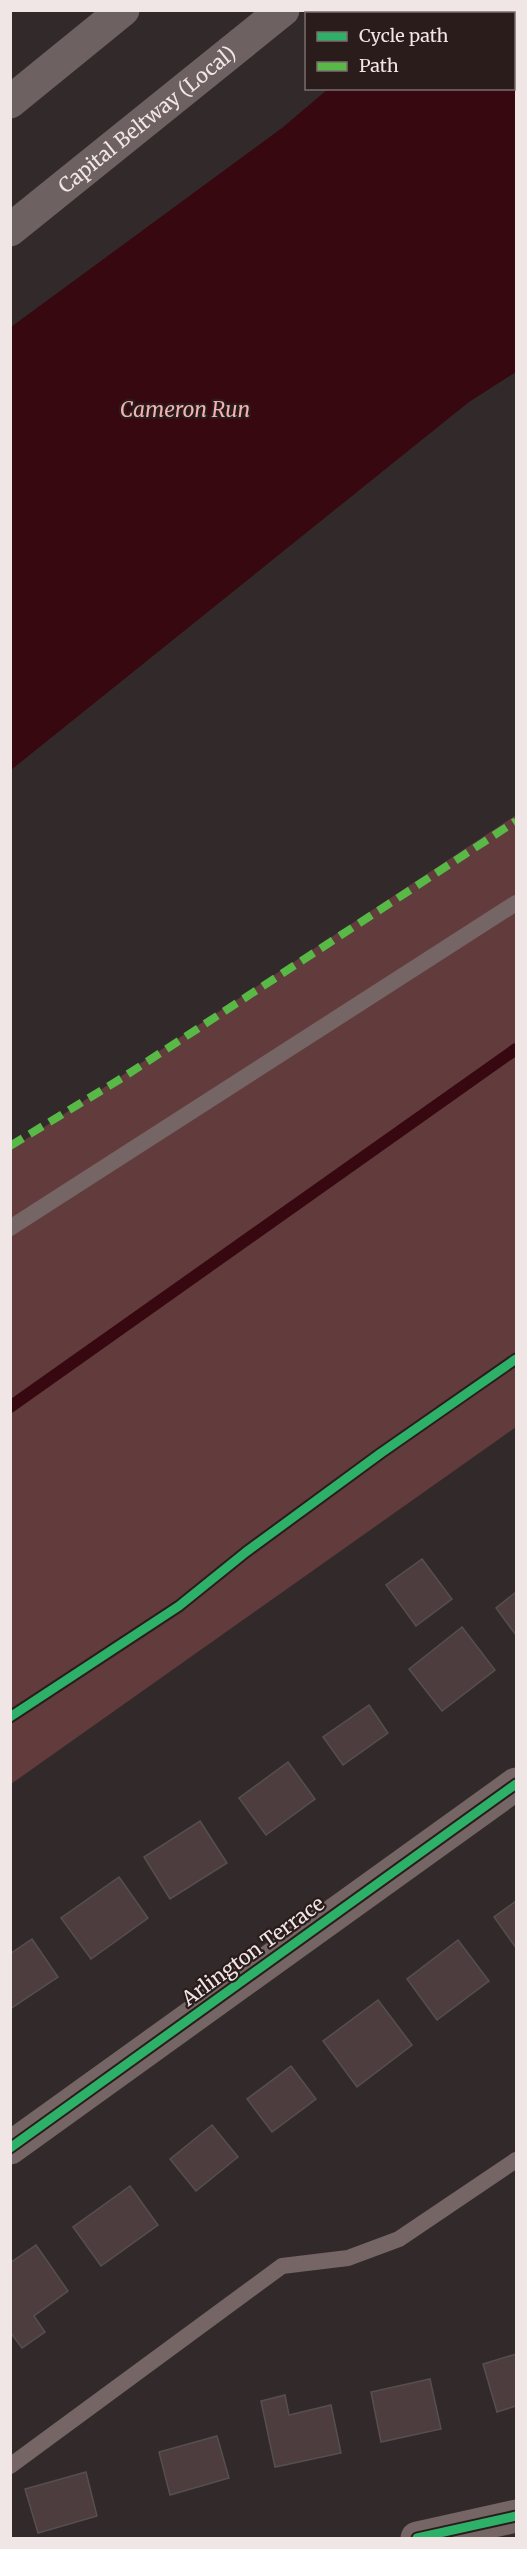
<svg xmlns="http://www.w3.org/2000/svg" width="527" height="2549" font-family="Merriweather,serif">
<style>
.green{fill:#623b3d}
.water{fill:#370810}
.lines{fill:none;stroke-linecap:round;stroke-linejoin:round}
.stream{stroke:#370810;stroke-width:12}
.building{fill:#4e3d3f;stroke:#564f4f;stroke-width:1.5}
.service{stroke:#756565;stroke-width:16}
.minor{stroke:#756565;stroke-width:33}
.motorway{stroke:#6e6161;stroke-width:33}
.quiet{stroke:#58b947;stroke-width:8;stroke-dasharray:15 8;stroke-linecap:butt}
.cycleway-casing{stroke:#2b1c1c;stroke-width:13}
.cycleway{stroke:#2db169;stroke-width:9}
.labels{text-anchor:middle;stroke-width:4.5;stroke-linejoin:round;paint-order:stroke}
.street-label{font-size:20px;fill:#f1e6e6;stroke:#2b1c1c}
.water-label{font-size:21px;font-style:italic;fill:#f2b2b3;stroke:#2b1c1c}
</style>
<rect width="100%" height="100%" fill="#322a2a"/>
<!-- green -->
<polygon class="green" points="516,815 516,1427 11,1784 11,1149"/>
<!-- water -->
<polygon class="water" points="419,10 516,11 516,372 469,402 11,770 11,327 282,128 328,89 514,88 514,14 415,13"/>
<g class="lines">
<!-- stream -->
<polyline class="stream" points="10,1407 516,1049"/>
</g>
<!-- building -->
<g class="building">
<polygon points="422,1559 452,1599 416,1626 386,1585"/>
<polygon points="516,1592 516,1635 496,1608"/>
<polygon points="462,1627 495,1670 442,1711 409,1669"/>
<polygon points="369,1705 388,1733 343,1765 323,1737"/>
<polygon points="288,1762 315,1799 266,1835 239,1798"/>
<polygon points="200,1821 227,1863 170,1899 144,1857"/>
<polygon points="119,1877 148,1918 91,1959 61,1918"/>
<polygon points="516,1901 516,1948 494,1917"/>
<polygon points="32,1939 58,1977 10,2009 10,1954"/>
<polygon points="458,1940 489,1981 437,2020 407,1979"/>
<polygon points="378,2000 412,2045 357,2087 323,2041"/>
<polygon points="291,2066 316,2099 272,2132 247,2099"/>
<polygon points="212,2125 238,2157 196,2191 170,2159"/>
<polygon points="130,2186 158,2225 101,2266 73,2227"/>
<polygon points="36,2245 68,2291 34,2316 45,2332 22,2348 10,2332 10,2263"/>
<polygon points="516,2354 516,2406 497,2412 483,2364"/>
<polygon points="430,2379 441,2429 381,2442 371,2392"/>
<polygon points="285,2395 289,2415 331,2405 341,2453 275,2467 261,2401"/>
<polygon points="217,2436 229,2478 170,2495 159,2452"/>
<polygon points="86,2472 97,2516 38,2533 25,2489"/>
</g>
<g class="lines">
<!-- service -->
<g class="service">
<polyline points="10,1228 516,903"/>
<polyline points="10,2466 282,2266 348,2258 399,2239 516,2160"/>
</g>
<!-- minor -->
<g class="minor">
<polyline points="10,2148 516,1784"/>
<polyline points="417,2538 516,2516"/>
</g>
<!-- motorway -->
<g class="motorway">
<polyline points="10,102 123,10"/>
<path id="s1" d="M 10,230 L 283,10"/>
</g>
<!-- quiet -->
<polyline class="quiet" points="10,1146 122,1078 516,821"/>
<defs>
<g id="cycleway">
<polyline points="10,1717 179,1606 246,1552 381,1453 516,1359"/>
<polyline points="10,2148 516,1784"/>
<polyline points="417,2538 516,2516"/>
</g>
</defs>
<!-- cycleway casing -->
<use href="#cycleway" class="cycleway-casing"/>
<!-- cycleway -->
<use href="#cycleway" class="cycleway"/>
</g>
<g class="labels">
<!-- street labels -->
<g class="street-label">
<text dy="7" stroke="none"><textPath href="#s1" startOffset="176">Capital Beltway (Local)</textPath></text>
<text transform="translate(253 1951) rotate(-36)" y="7">Arlington Terrace</text>
</g>
<!-- water labels -->
<g class="water-label">
<text x="185" y="417">Cameron Run</text>
</g>
</g>
<!-- border -->
<rect width="527" height="2549" fill="none" stroke="#f1e6e6" stroke-width="24"/>
<!-- legend -->
<rect x="305" y="12" width="210" height="78" fill="#2b1c1c" stroke="#7a6d6d" stroke-width="1.5"/>
<rect x="317" y="32" width="30" height="9" fill="#2db169" stroke="#7a6d6d" stroke-width="1.5"/>
<text x="359" y="42" font-size="18" fill="#f1e6e6">Cycle path</text>
<rect x="317" y="62" width="30" height="9" fill="#58b947" stroke="#7a6d6d" stroke-width="1.5"/>
<text x="359" y="72" font-size="18" fill="#f1e6e6">Path</text>
</svg>
